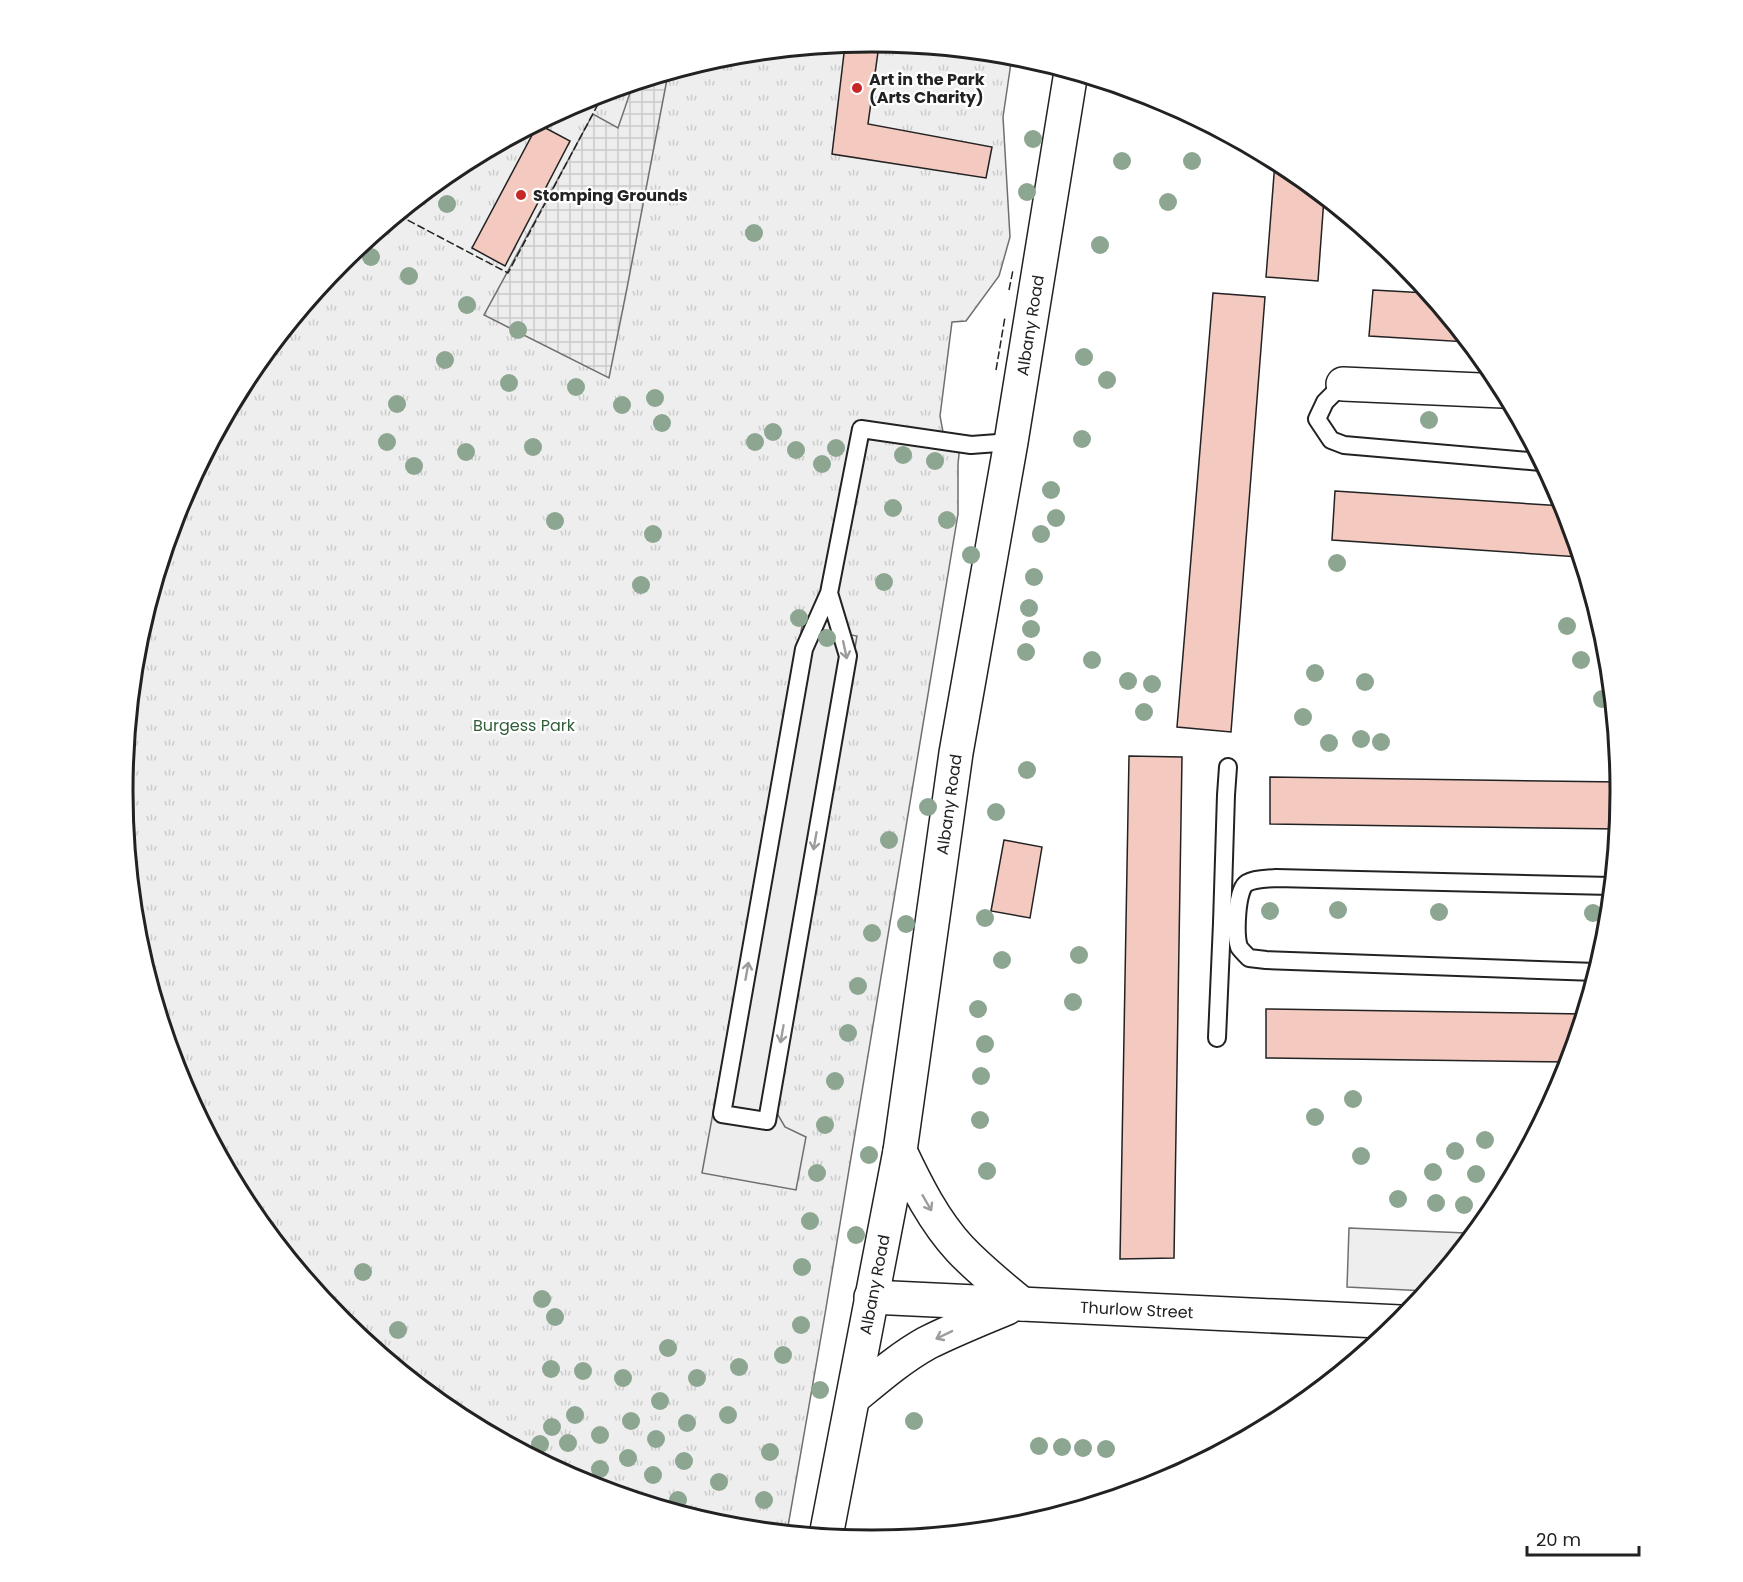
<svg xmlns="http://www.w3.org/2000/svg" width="1743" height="1582" font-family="Poppins,sans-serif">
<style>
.green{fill:#eee;stroke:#6f6f6f;stroke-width:1.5}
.park{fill:url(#park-tufts);stroke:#6f6f6f;stroke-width:1.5}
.parking{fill:#ededed;stroke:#6f6f6f;stroke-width:1.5}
.plaza{fill:url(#plaza-grid);stroke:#6f6f6f;stroke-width:1.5}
.building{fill:#f3c9c0;stroke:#222;stroke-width:1.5}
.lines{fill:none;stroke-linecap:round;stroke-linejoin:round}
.service-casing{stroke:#222;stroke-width:20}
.minor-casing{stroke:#222;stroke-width:36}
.tertiary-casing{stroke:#222;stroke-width:36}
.secondary-casing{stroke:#222;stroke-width:36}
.service{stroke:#fff;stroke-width:16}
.minor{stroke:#fff;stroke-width:33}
.tertiary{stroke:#fff;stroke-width:33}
.secondary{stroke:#fff;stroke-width:33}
.fence{stroke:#222;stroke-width:1.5;stroke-dasharray:8 3;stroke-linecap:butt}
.tree{fill:#8da692}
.oneway{stroke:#9c9c9c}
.poi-dot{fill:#c62828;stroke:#fff;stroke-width:2}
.labels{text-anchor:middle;stroke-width:4.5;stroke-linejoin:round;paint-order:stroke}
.poi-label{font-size:16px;font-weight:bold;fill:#222;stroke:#fff;text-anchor:start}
.street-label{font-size:16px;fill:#222;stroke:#fff}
.park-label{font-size:16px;fill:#2f5e38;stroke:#fff}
.rim{fill:none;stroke:#222;stroke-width:3}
</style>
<defs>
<pattern id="park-tufts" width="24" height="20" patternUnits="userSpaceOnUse" patternTransform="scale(1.5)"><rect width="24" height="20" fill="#eee"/><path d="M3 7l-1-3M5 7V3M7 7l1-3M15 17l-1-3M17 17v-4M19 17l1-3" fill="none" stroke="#ccc"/></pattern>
<pattern id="plaza-grid" width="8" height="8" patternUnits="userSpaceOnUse" patternTransform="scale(1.5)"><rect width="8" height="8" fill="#ededed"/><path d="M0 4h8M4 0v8" fill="none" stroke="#cbcbcb"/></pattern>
</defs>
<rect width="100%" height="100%" fill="#fff"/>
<!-- green -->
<polygon class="green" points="1349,1228 1466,1233 1466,1242 1426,1291 1347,1287"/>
<!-- park -->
<polygon class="park" points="871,42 1012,56 1003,117 1010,237 999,276 966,321 952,322 940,416 943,432 961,435 958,464 958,514 825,1314 787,1532 725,1526 585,1483 455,1414 342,1320 249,1207 179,1077 137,937 123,791 137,645 180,504 249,375 342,261 456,168 585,99 726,56"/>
<!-- parking -->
<polygon class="parking" points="802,626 857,636 777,1100 778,1115 785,1127 806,1137 796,1190 702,1173"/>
<!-- plaza -->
<polygon class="plaza" points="668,74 627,288 609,378 484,315 593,114 618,128 633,84"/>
<!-- building -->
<g class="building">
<polygon points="847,44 878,52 868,124 992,147 986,178 832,154 845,45"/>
<polygon points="598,95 592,106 581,101 585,99"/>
<polygon points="538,124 570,141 505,266 472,248"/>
<polygon points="1275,162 1288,168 1324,198 1318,281 1266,277"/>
<polygon points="1373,290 1427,293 1467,342 1369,336"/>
<polygon points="1213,293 1265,297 1231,732 1177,727"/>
<polygon points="1335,491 1564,506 1579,557 1332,540"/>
<polygon points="1129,756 1182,757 1174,1258 1120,1259"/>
<polygon points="1270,777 1620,782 1620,791 1617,829 1270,824"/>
<polygon points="1004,840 1042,847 1030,918 991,911"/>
<polygon points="1266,1009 1583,1014 1568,1062 1266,1058"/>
</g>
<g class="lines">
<defs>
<g id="service">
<polyline points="1343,384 1325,402 1317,419 1331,440 1344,445 1541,462"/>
<polyline points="829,593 848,656 767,1121 722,1114 804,649 829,593 861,429 971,445 1011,442"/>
<polyline points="1222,923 1226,795 1228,767"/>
<path d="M 1596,972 L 1266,960 L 1249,958 C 1246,955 1241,950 1239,947 C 1235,935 1236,889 1247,883 C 1256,878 1266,879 1276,878 L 1611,886"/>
<polyline points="1217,1038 1222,923 1231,923"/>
</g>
<polyline id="minor" points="1343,384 1503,391"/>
<g id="tertiary">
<path d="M 900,1151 C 916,1185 934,1221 960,1249 C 979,1269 1001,1287 1022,1304"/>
<path id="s1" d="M 871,1297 L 1400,1322"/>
<path d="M 853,1398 C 876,1379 900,1358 927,1343 C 953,1330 980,1319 1007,1308"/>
</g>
<g id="secondary">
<path id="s2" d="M 826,1536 L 900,1151 L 956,753 L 1011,442 L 1071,72"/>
</g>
</defs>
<!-- service casing -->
<use href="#service" class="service-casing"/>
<!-- minor casing -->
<use href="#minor" class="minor-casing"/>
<!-- tertiary casing -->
<use href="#tertiary" class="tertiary-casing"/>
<!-- secondary casing -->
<use href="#secondary" class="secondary-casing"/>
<!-- service -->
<use href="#service" class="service"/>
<!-- minor -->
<use href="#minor" class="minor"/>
<!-- tertiary -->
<use href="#tertiary" class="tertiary"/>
<!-- secondary -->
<use href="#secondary" class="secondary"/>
<!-- fence -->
<g class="fence">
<polyline points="398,215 508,273 604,93"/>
<polyline points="1009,290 1013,270"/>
<polyline points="996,370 1005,317"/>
</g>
</g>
<!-- trees -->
<g class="tree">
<circle cx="1033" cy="139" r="9"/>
<circle cx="1122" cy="161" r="9"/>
<circle cx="1192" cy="161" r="9"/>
<circle cx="1027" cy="192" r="9"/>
<circle cx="1168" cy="202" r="9"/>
<circle cx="447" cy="204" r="9"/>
<circle cx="754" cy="233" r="9"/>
<circle cx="1100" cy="245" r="9"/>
<circle cx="371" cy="257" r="9"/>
<circle cx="409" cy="276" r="9"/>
<circle cx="467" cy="305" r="9"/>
<circle cx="518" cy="330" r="9"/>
<circle cx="1084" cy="357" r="9"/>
<circle cx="445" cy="360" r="9"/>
<circle cx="1107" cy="380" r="9"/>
<circle cx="509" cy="383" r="9"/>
<circle cx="576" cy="387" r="9"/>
<circle cx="655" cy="398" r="9"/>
<circle cx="397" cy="404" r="9"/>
<circle cx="622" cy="405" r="9"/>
<circle cx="1429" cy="420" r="9"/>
<circle cx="662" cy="423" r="9"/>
<circle cx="773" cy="432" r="9"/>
<circle cx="1082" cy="439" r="9"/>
<circle cx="387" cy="442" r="9"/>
<circle cx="755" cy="442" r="9"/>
<circle cx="533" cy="447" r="9"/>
<circle cx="836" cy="448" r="9"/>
<circle cx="796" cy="450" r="9"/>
<circle cx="466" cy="452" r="9"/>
<circle cx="903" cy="455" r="9"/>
<circle cx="935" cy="461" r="9"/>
<circle cx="822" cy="464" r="9"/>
<circle cx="414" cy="466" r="9"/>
<circle cx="1051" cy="490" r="9"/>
<circle cx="893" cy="508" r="9"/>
<circle cx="1056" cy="518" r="9"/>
<circle cx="947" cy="520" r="9"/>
<circle cx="555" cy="521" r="9"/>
<circle cx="653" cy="534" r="9"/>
<circle cx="1041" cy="534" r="9"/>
<circle cx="971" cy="555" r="9"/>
<circle cx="1337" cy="563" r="9"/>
<circle cx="1034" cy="577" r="9"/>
<circle cx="884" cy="582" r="9"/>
<circle cx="641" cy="585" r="9"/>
<circle cx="1029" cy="608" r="9"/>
<circle cx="799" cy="618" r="9"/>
<circle cx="1567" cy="626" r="9"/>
<circle cx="1031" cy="629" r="9"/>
<circle cx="827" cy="638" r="9"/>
<circle cx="1026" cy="652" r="9"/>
<circle cx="1092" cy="660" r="9"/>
<circle cx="1581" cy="660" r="9"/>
<circle cx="1315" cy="673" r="9"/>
<circle cx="1128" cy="681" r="9"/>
<circle cx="1365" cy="682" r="9"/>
<circle cx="1152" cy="684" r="9"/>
<circle cx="1602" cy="699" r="9"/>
<circle cx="1144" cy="712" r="9"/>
<circle cx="1303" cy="717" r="9"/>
<circle cx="1361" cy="739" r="9"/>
<circle cx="1381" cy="742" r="9"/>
<circle cx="1329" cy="743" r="9"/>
<circle cx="1027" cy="770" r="9"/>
<circle cx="928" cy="807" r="9"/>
<circle cx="996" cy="812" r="9"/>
<circle cx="889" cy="840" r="9"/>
<circle cx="1338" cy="910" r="9"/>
<circle cx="1270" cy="911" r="9"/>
<circle cx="1439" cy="912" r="9"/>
<circle cx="1593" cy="913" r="9"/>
<circle cx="985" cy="918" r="9"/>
<circle cx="906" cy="924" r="9"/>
<circle cx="872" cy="933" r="9"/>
<circle cx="1079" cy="955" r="9"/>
<circle cx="1002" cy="960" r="9"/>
<circle cx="858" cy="986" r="9"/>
<circle cx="1073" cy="1002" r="9"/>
<circle cx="978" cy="1009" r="9"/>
<circle cx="848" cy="1033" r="9"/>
<circle cx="985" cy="1044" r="9"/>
<circle cx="981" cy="1076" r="9"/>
<circle cx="835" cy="1081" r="9"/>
<circle cx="1353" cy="1099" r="9"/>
<circle cx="1315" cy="1117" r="9"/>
<circle cx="980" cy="1120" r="9"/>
<circle cx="825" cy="1125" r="9"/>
<circle cx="1485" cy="1140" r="9"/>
<circle cx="1455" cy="1151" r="9"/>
<circle cx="869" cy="1155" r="9"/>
<circle cx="1361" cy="1156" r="9"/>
<circle cx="987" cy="1171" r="9"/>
<circle cx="1433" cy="1172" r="9"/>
<circle cx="817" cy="1173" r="9"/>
<circle cx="1476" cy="1174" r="9"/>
<circle cx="1398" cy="1199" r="9"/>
<circle cx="1436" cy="1203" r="9"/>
<circle cx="1464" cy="1205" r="9"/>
<circle cx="810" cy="1221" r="9"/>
<circle cx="856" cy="1235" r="9"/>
<circle cx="802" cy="1267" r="9"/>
<circle cx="363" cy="1272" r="9"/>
<circle cx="542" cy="1299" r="9"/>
<circle cx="555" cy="1317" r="9"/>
<circle cx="801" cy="1325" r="9"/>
<circle cx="398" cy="1330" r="9"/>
<circle cx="668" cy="1348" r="9"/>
<circle cx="783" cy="1355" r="9"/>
<circle cx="739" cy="1367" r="9"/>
<circle cx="551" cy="1369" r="9"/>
<circle cx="583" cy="1371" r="9"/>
<circle cx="623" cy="1378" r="9"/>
<circle cx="697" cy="1378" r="9"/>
<circle cx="820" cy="1390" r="9"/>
<circle cx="660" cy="1401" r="9"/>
<circle cx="575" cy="1415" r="9"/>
<circle cx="728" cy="1415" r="9"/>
<circle cx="631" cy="1421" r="9"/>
<circle cx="914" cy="1421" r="9"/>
<circle cx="687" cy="1423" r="9"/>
<circle cx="552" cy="1427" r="9"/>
<circle cx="600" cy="1435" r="9"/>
<circle cx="656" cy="1439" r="9"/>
<circle cx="568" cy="1443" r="9"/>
<circle cx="540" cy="1444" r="9"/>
<circle cx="1039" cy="1446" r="9"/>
<circle cx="1062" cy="1447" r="9"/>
<circle cx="1083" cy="1448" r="9"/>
<circle cx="1106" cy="1449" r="9"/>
<circle cx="770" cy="1452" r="9"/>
<circle cx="628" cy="1458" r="9"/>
<circle cx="684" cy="1461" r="9"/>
<circle cx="600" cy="1469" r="9"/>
<circle cx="653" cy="1475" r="9"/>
<circle cx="719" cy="1482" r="9"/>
<circle cx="678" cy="1500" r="9"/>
<circle cx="764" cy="1500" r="9"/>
</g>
<!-- one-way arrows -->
<defs><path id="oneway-shaft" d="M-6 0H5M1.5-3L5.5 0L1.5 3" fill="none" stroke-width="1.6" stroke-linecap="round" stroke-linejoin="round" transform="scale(1.5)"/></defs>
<g class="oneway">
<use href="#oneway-shaft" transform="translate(845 650) rotate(78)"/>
<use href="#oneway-shaft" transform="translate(815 841) rotate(100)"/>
<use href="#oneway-shaft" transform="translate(747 971) rotate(-80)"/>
<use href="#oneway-shaft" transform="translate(782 1034) rotate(100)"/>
<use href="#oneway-shaft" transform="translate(927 1203) rotate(60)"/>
<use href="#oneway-shaft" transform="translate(944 1335) rotate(154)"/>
</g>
<!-- markers -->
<g class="poi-dot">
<circle cx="857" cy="88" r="6"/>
<circle cx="521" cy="195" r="6"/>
</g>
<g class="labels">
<!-- poi labels -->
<g class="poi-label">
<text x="869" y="85">Art in the Park<tspan x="869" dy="18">(Arts Charity)</tspan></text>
<text x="533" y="201">Stomping Grounds</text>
</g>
<!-- street labels -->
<g class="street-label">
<text dy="6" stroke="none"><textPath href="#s2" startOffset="1228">Albany Road</textPath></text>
<text dy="6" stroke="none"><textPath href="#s2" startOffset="742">Albany Road</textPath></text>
<text dy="6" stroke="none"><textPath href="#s2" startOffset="256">Albany Road</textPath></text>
<text dy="6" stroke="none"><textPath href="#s1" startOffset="266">Thurlow Street</textPath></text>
</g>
<!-- park labels -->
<g class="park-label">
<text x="524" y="731">Burgess Park</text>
</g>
</g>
<!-- crop -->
<path d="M0 0H1743V1582H0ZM871 52H872A738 738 0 0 1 1610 790V792A738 738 0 0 1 872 1530H871A738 738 0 0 1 133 792V790A738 738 0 0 1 871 52Z" fill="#fff" fill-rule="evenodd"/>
<path class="rim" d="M871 52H872A738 738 0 0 1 1610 790V792A738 738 0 0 1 872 1530H871A738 738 0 0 1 133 792V790A738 738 0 0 1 871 52Z"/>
<!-- scale -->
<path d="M1527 1546v9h112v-9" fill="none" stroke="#222222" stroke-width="3"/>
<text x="1536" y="1546" font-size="18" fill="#222222" stroke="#ffffff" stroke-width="4.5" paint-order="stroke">20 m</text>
</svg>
